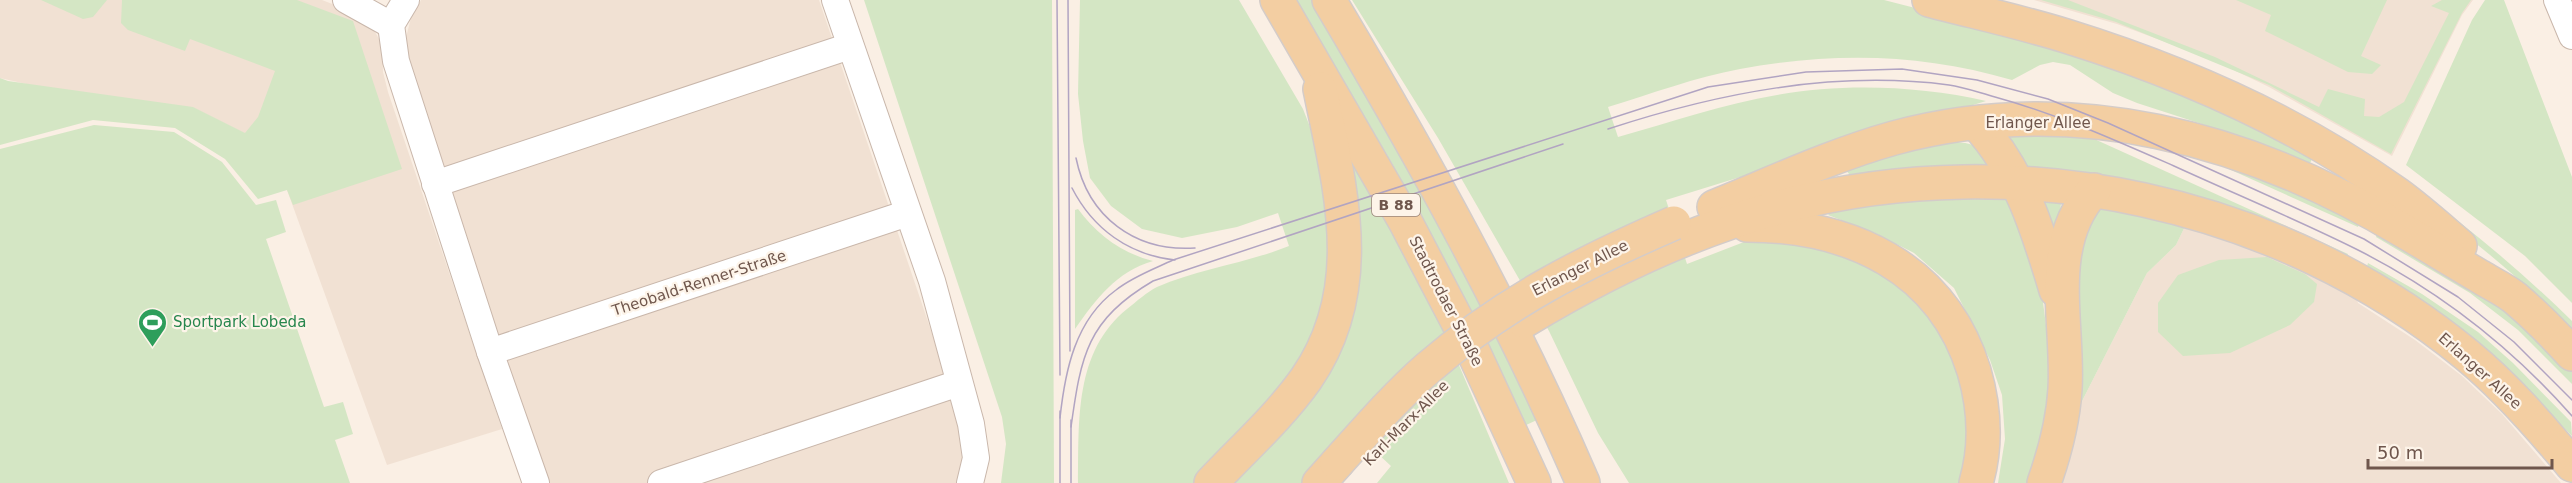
<svg xmlns="http://www.w3.org/2000/svg" width="2572" height="483" font-family="'DejaVu Sans',sans-serif">
<style>
.residential{fill:#f1e1d3}
.green{fill:#d4e6c4}
.lines{fill:none;stroke-linecap:round;stroke-linejoin:round}
.minor-casing{stroke:#c9b7ab;stroke-width:28}
.major-casing{stroke:#d4ccc9;stroke-width:36}
.minor{stroke:#fff;stroke-width:26}
.major{stroke:#f3cea2;stroke-width:33}
.tram{stroke:#b1a4c2;stroke-width:1.5}
.major-bridge-casing{stroke:#d4ccc9;stroke-width:36;stroke-linecap:butt}
.major-bridge{stroke:#f3cea2;stroke-width:33}
.labels{text-anchor:middle;stroke-width:4.5;stroke-linejoin:round;paint-order:stroke}
.shield{fill:#fdf4e9;stroke:#9a857b;stroke-width:1.5}
.shield-label{font-size:14px;font-weight:bold;fill:#6f564c}
.street-label{font-size:15px;fill:#6f564c;stroke:#fdf4e9}
.leisure-label{font-size:15px;fill:#27864d;stroke:#fdf4e9;text-anchor:start}
</style>
<rect width="100%" height="100%" fill="#faefe4"/>
<!-- residential -->
<g class="residential">
<polygon points="0,0 322,0 345,9 372,27 382,44 383,72 388,92 502,429 387,465 287,190 245,134 0,78"/>
<polygon points="421,0 819,0 964,428 966,441 959,483 543,483 409,88 404,45 411,18"/>
<polygon points="2034,0 2473,0 2462,15 2392,156 2269,87 2211,59 2117,24"/>
<polygon points="2187,222 2355,293 2358,303 2415,340 2462,376 2502,414 2561,483 2055,483 2080,405 2147,273 2176,245"/>
</g>
<!-- green -->
<g class="green">
<polygon points="41,0 107,0 93,17 83,19"/>
<polygon points="122,0 297,0 353,21 402,169 293,205 287,190 258,199 225,159 175,128 93,120 0,145 0,78 8,81 193,107 245,133 258,117 275,71 190,39 185,51 128,30 121,23"/>
<polygon points="864,0 1052,0 1054,483 1001,483 1006,444 1002,417"/>
<path d="M 1080,0 L 1239,0 L 1303,109 L 1317,145 L 1334,235 L 1324,322 L 1291,382 L 1198,483 L 1078,483 C 1079,421 1074,352 1127,309 C 1137,301 1147,292 1157,287 C 1198,269 1247,263 1289,246 L 1278,213 L 1237,227 L 1182,238 L 1142,229 L 1111,206 L 1090,178 L 1083,141 L 1078,94 Z"/>
<polygon points="1296,0 1311,0 1403,157 1460,262 1539,419 1524,426 1448,268 1393,165"/>
<path d="M 1352,0 L 1884,0 L 2001,30 L 2148,75 L 2313,157 L 2310,163 L 2245,138 L 2137,103 L 2113,93 L 2070,65 L 2053,62 L 2040,65 L 2012,80 C 1920,53 1834,52 1740,69 C 1696,77 1651,94 1608,107 L 1618,137 C 1671,122 1724,104 1777,95 C 1845,83 1919,86 1986,101 L 1666,200 L 1687,264 L 1757,237 L 1819,246 L 1868,266 L 1917,294 L 1946,332 L 1970,388 L 1966,483 L 1629,483 L 1598,433 L 1549,331 L 1438,138 Z"/>
<polygon points="2041,0 2068,0 2215,57 2319,107 2328,89 2365,99 2364,116 2379,117 2404,102 2449,13 2431,6 2442,0 2471,0 2462,13 2391,154 2269,85 2116,22"/>
<polygon points="2236,0 2387,0 2361,56 2381,65 2372,74 2348,72 2265,31 2271,15"/>
<polygon points="2485,0 2504,0 2572,177 2572,303 2525,256 2406,165 2472,20"/>
<polygon points="94,125 174,132 222,162 256,205 276,200 286,232 266,239 324,407 343,402 353,434 335,440 350,483 0,483 0,149"/>
<polygon points="2003,132 2081,133 2348,254 2346,260 2023,170"/>
<path d="M 1944,141 C 1973,144 1978,141 1994,167 L 1852,178 L 1846,170 L 1846,166 Z"/>
<polygon points="2201,149 2361,218 2358,227 2202,157"/>
<polygon points="1354,156 1436,311 1509,483 1377,483 1391,466 1350,428 1305,483 1227,483 1320,374 1344,160"/>
<path d="M 2417,190 C 2472,230 2523,273 2572,321 L 2572,331 C 2524,280 2469,237 2414,195 Z"/>
<polygon points="2012,195 2039,271 2049,349 2048,430 2034,483 1998,483 2005,439 2002,395 1990,360 1954,288 1914,253 1875,233 1828,215 1833,210 1923,199"/>
<polygon points="2034,199 2061,202 2058,240"/>
<polygon points="2107,208 2187,222 2176,245 2147,273 2080,405 2073,254 2097,210"/>
<path d="M 1078,209 C 1097,235 1122,253 1153,261 C 1116,272 1096,299 1075,329 L 1075,210 Z"/>
<polygon points="2379,227 2495,303 2572,372 2572,384 2518,330 2470,293 2376,237"/>
<polygon points="2267,257 2305,274 2317,284 2314,302 2290,325 2230,353 2183,356 2158,332 2158,303 2178,275 2219,260"/>
<polygon points="2368,263 2422,294 2478,332 2513,363 2571,422 2572,436 2491,355 2366,270"/>
</g>
<g class="lines">
<defs>
<g id="minor">
<polyline points="346,0 391,25"/>
<polyline points="406,0 391,25 396,61 490,352 536,483"/>
<polyline points="835,0 932,281 971,424 976,458 970,483"/>
<polyline points="2557,0 2572,36"/>
<polyline points="435,184 850,46"/>
<polyline points="490,352 908,213"/>
<polyline points="661,483 959,383"/>
</g>
<g id="major">
<polyline points="1277,0 1405,221 1472,349 1534,483"/>
<path d="M 1329,0 C 1422,156 1511,316 1583,483"/>
<path d="M 1929,0 C 1975,12 2021,22 2066,36 C 2182,72 2298,123 2397,194 C 2419,210 2439,228 2460,246"/>
<path d="M 1976,123 C 2020,170 2038,230 2056,290"/>
<path d="M 1714,207 C 1773,183 1833,155 1894,138 C 2073,90 2248,138 2402,230 C 2428,245 2453,261 2479,276 C 2490,283 2504,289 2515,298 C 2535,315 2554,334 2572,354"/>
<path d="M 1747,225 C 1850,225 1942,267 1974,371 C 1985,409 1987,445 1976,483"/>
<path d="M 1524,321 C 1605,272 1692,230 1784,206 C 2019,145 2280,201 2467,355 C 2506,387 2540,426 2572,465"/>
<path d="M 1211,483 C 1243,449 1279,417 1306,379 C 1369,288 1340,188 1320,89"/>
<polyline points="1319,483 1337,463"/>
<path d="M 2044,483 C 2055,452 2063,422 2065,389 C 2069,323 2044,244 2094,190"/>
</g>
</defs>
<!-- minor casing -->
<use href="#minor" class="minor-casing"/>
<!-- major casing -->
<use href="#major" class="major-casing"/>
<!-- minor -->
<use href="#minor" class="minor"/>
<!-- major -->
<use href="#major" class="major"/>
<!-- tram -->
<g class="tram">
<polyline points="1057,0 1060,375"/>
<polyline points="1068,0 1070,351"/>
<path d="M 1608,129 C 1718,93 1834,70 1949,85 C 1964,87 1980,93 1995,97 C 2057,114 2115,140 2174,166 C 2235,194 2298,220 2358,250 C 2439,291 2512,348 2572,416"/>
<path d="M 1076,158 C 1088,217 1135,252 1195,248"/>
<path d="M 1072,188 C 1093,229 1129,255 1175,260"/>
<path d="M 1060,418 C 1065,371 1075,320 1116,290 C 1132,277 1154,269 1173,260 L 1708,87 L 1806,72 L 1902,69 L 1977,80 L 2048,99 L 2108,123 L 2364,239 L 2458,297 L 2514,342 L 2572,400"/>
<polyline points="1071,420 1071,483"/>
<path d="M 1071,427 C 1081,355 1087,320 1153,281 L 1563,144"/>
<polyline points="1060,483 1060,411"/>
</g>
<defs>
<path id="major-bridge" d="M 1337,463 C 1366,431 1395,397 1428,368 C 1503,303 1584,262 1674,223"/>
</defs>
<!-- major-bridge casing -->
<use href="#major-bridge" class="major-bridge-casing"/>
<!-- major-bridge -->
<use href="#major-bridge" class="major-bridge"/>
</g>
<!-- icons -->
<defs>
<symbol id="stadium-pin" viewBox="-11 -11 22 30"><path d="M0 17L-7.5 6A9.5 9.5 0 1 1 7.5 6Z" fill="#2e9e5b" stroke="#fdf4e9"/><path d="M0-5a6.5 5 0 1 0 0 10a6.5 5 0 1 0 0-10ZM-3.5-1.8h7v3.6h-7Z" fill="#fff"/></symbol>
</defs>
<g fill-rule="evenodd">
<use href="#stadium-pin" x="136" y="306" width="33" height="45"/>
</g>
<g class="labels">
<!-- shield labels -->
<rect class="shield" x="1372" y="194" width="48" height="22" rx="4.5"/>
<g class="shield-label">
<text x="1396" y="210">B 88</text>
</g>
<!-- street labels -->
<g class="street-label">
<text x="2038" y="128">Erlanger Allee</text>
<text transform="translate(1580 268) rotate(-27)" y="5">Erlanger Allee</text>
<text transform="translate(699 283) rotate(-18)" y="5">Theobald-Renner-Straße</text>
<text transform="translate(1446 301) rotate(63)" y="5">Stadtrodaer Straße</text>
<text transform="translate(2480 371) rotate(42)" y="5">Erlanger Allee</text>
<text transform="translate(1406 423) rotate(-45)" y="5">Karl-Marx-Allee</text>
</g>
<!-- leisure labels -->
<g class="leisure-label">
<text x="173" y="327">Sportpark Lobeda</text>
</g>
</g>
<!-- scale -->
<path d="M2368 459v9h184v-9" fill="none" stroke="#6f564c" stroke-width="3"/>
<text x="2377" y="459" font-size="18" fill="#6f564c" stroke="#fdf4e9" stroke-width="4.5" paint-order="stroke">50 m</text>
</svg>
